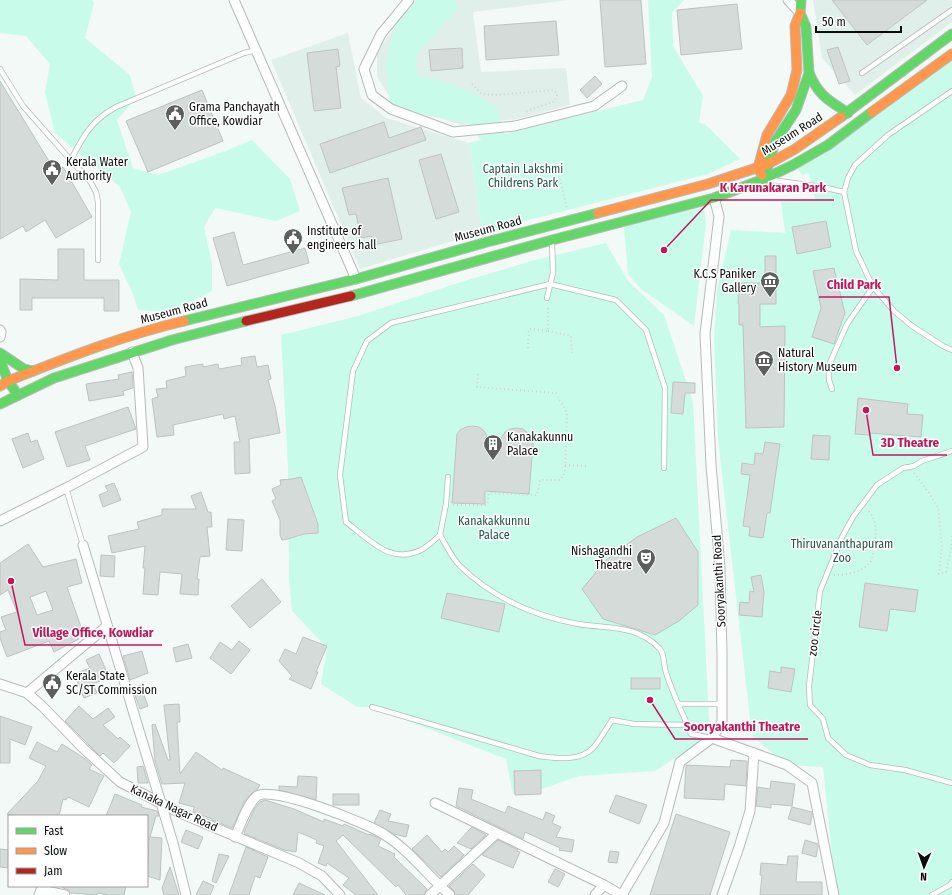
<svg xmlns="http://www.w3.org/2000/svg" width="952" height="895" font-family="'Fira Sans Condensed',sans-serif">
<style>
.built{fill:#e0efe9}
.green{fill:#c9fbeb}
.building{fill:#d5dbd9;stroke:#bec3c1;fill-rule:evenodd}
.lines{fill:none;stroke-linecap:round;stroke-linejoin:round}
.lane-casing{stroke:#b7bbba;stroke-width:6}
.street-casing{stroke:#b7bbba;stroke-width:11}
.fast-casing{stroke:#b7bbba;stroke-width:11}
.slow-casing{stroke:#b7bbba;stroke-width:11}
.jam-casing{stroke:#b7bbba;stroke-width:11}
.path{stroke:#d1d3d2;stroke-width:2;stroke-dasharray:1 3;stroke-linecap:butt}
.lane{stroke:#fdfefe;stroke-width:4.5}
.street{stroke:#fdfefe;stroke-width:9}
.fast{stroke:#63d668;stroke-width:9}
.slow{stroke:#ff974d;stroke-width:9}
.jam{stroke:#b3261e;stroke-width:9}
.labels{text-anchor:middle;stroke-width:3;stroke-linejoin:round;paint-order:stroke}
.poi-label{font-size:12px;fill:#090e0c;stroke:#fff;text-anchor:start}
.street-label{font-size:12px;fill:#090e0c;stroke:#fff}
.park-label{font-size:12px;fill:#275649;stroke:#fff}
.leader{fill:none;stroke:#c2185b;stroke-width:1.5}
.callout-dot{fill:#c2185b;stroke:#fff;stroke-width:1.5}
.callout-label{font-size:13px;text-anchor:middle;font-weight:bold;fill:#c2185b;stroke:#fff;stroke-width:3;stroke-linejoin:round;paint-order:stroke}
</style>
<rect width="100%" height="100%" fill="#f2f9f6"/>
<!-- built -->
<g class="built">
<polygon points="416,0 569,0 473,12 481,72 566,68 570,105 517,119 461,125 393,102 377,77 377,51"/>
<polygon points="813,0 952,0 952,22 855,95 822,58"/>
<polygon points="348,33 361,98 386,118 469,143 482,232 360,269 271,60"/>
</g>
<!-- green -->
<g class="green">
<polygon points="0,0 92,0 94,3 85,38 130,75 136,98 117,120 133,168 158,175 223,152 252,140 290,179 300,211 276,221 215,208 204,227 212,264 212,291 170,312 138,310 133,294 119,264 131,212 120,187 55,133 45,92 50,64 26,36 0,33"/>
<polygon points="417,0 455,0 458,8 416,55 417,75 443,81 471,92 496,107 505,134 643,100 652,77 648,0 684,0 672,13 673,46 703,96 699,122 707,126 740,159 708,174 482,232 469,143 481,140 466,122 412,113 390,103 386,66 396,22"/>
<polygon points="952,57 952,895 836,895 823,767 787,765 752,736 718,439 714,337 717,290 731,230 785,233 781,201 815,199 809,173 802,175 796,167"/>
<polygon points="704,207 706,223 694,326 641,289 628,274 624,226"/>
<polygon points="606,243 628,281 664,315 693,402 709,718 713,733 655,771 579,776 539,790 513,794 506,759 372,707 357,707 321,684 327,648 292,611 289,580 288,466 281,335 358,316 461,282 535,260"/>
</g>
<!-- building -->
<g class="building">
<polygon points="600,0 641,0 646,64 605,67"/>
<polygon points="832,0 927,0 867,45"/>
<polygon points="737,4 742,49 681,55 677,10"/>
<polygon points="556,21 559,55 486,60 484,26"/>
<polygon points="838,47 850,81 839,84 827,50"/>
<polygon points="462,48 463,68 431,71 429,50"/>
<polygon points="338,49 340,66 336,67 341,108 314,111 307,53"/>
<polygon points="595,76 602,84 587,98 580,90"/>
<polygon points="0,81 55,171 63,167 92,217 56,238 45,220 26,232 23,226 0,239"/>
<polygon points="202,90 223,141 148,172 126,121"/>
<polygon points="384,122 389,138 421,127 426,140 330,173 320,144"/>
<polygon points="441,154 459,212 436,219 419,160"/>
<polygon points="388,178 402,239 373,245 371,236 361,238 356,214 349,215 342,188"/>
<polygon points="826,221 831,247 797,254 792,227"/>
<polygon points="234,232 243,265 305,248 309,263 227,286 213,238"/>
<polygon points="58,249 84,249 84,280 119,280 119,311 104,311 104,298 32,298 32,310 20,310 20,279 58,280"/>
<polygon points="765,256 776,256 776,304 760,304 760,327 785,326 784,427 746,428 743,325 739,325 739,304 738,304 739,283 765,283"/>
<polygon points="834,268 845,313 834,344 812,337 821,308 813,271"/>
<polygon points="255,356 257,367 268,365 271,379 268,380 275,406 280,433 249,439 250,473 235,474 234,442 240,442 235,416 224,419 223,414 173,425 174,435 157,437 152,399 158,397 156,389 167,388 166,381 186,376 185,367 203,364 203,367 218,364 219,369 242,365 241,358"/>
<polygon points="132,372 133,388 123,391 124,395 89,401 86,384 119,379 118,375"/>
<polygon points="673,382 695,383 695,393 685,393 683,414 671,413"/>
<polygon points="858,398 908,404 907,414 923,415 921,437 870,433 870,435 855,434"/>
<polygon points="128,407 136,429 85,446 90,460 67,467 55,432"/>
<polygon points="473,426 479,427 484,431 494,449 505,432 510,429 517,428 523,429 528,433 532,438 533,444 529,494 485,491 485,504 452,503 457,434 460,430 466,427"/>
<polygon points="28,433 31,442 37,440 44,459 23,468 12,439"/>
<polygon points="813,435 830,436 829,460 811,459"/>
<polygon points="765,442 780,444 770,513 767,513 763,538 749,536 750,527 743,526 750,475 741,474 742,463 754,465 755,453 763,454"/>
<polygon points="301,477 318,524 318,533 304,534 288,539 282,540 280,535 280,520 272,501 276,499 272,489 281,485 280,480 292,479"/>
<polygon points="114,483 121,500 103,507 99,495 108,491 105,486"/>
<polygon points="201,492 208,512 211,512 212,527 207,527 210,556 200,557 197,579 199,579 198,595 180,594 182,574 160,572 158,595 143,594 145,568 143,568 145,546 112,553 108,536 139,529 137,522 162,515 162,509 196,509 191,496"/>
<polygon points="676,518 698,552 698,605 679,621 655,635 603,619 582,589 606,560 637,537"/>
<polygon points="228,519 244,520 242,551 226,550"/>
<path d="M 28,544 L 43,567 L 76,559 L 82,583 L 67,587 L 81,627 L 75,629 L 79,639 L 54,652 L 49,641 L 7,657 L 0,638 L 0,632 L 6,630 L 1,617 L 17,612 L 8,590 L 0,595 L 0,563 ZM 46,591 L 53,610 L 37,615 L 30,597 Z"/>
<polygon points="101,555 115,556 114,577 100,576"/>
<polygon points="761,575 764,592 762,617 739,615 740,602 749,603 750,591 754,592 751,577"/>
<polygon points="262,579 281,602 250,628 231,606"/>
<polygon points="865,583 918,590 915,612 890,609 887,631 859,627"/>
<polygon points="447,593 505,604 499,632 441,618"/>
<polygon points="303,637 327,646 316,672 318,672 311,689 289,679 292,676 279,661 285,649 296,654"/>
<polygon points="239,641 250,650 231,674 210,658 220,642 232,650"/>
<polygon points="188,644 192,658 176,662 173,648"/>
<polygon points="142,651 148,673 130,680 123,656"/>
<polygon points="99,654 109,677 93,684 97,693 84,698 74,674 90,668 86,660"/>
<polygon points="781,667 795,669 791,692 768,688 770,671 781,673"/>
<rect x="631" y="678" width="29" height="11"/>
<polygon points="140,685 148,706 140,709 133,690"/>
<polygon points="179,704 180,722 177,722 180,774 196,752 222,770 223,768 260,785 257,790 253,792 245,801 232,828 212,820 212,819 193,812 194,807 179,803 185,783 162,784 155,761 152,725 155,724 168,760 170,760 164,705"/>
<polygon points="79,706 93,719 108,708 115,717 103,725 118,739 120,737 130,746 114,763 103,753 100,756 65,721"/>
<polygon points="0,716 32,727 25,745 10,739 10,763 0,763"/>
<polygon points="37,742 57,752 62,744 84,758 92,765 89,769 104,776 98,787 97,787 98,788 89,807 68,797 66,800 63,799 59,816 21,816 7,814 38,781 46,766 29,758"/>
<polygon points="731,760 747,761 746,786 725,784 724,800 684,798 686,765 730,767"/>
<polygon points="143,766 148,783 138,783 137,767"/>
<polygon points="541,770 541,794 515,795 514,771"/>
<polygon points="298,776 317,777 316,800 279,790 279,786 297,787"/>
<polygon points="771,781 795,784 792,806 771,804 771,808 756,806 758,787 770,789"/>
<polygon points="459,788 473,790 471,799 505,813 508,806 543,820 546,812 555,816 552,823 561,827 556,837 574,840 572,852 559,850 560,848 525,832 523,839 456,806"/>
<polygon points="115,794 142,805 141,807 157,811 159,816 156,816 150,837 162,838 160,880 147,876 149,837 147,837 147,816 106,816"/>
<rect x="333" y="794" width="26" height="11"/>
<polygon points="616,795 647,805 639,824 609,812"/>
<polygon points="265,800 294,809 324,822 324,819 343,826 344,824 369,835 370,834 381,839 378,846 395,854 394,857 427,889 424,895 406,895 398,885 396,887 343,835 336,841 378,895 356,895 343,885 349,878 327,863 326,866 318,863 324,846 316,843 317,840 298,832 296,852 284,850 245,834 244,832 255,808 260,802"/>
<polygon points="792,807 812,812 812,816 810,825 788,819"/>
<polygon points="380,810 391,814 388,821 409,825 406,837 394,834 374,823"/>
<polygon points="676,814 730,832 710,895 650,895"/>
<polygon points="472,827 486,835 471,849 457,843"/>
<polygon points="186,830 203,837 198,849 181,842"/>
<polygon points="427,835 442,852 445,849 448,852 454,846 464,855 441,877 412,849"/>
<polygon points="498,840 518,850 517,851 520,852 513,868 482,855"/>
<polygon points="805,840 818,844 818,847 816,857 802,853"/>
<polygon points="246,847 268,857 260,878 255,876 249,895 229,895"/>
<polygon points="0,849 9,850 9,868 0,867"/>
<polygon points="610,851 619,852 617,863 608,862"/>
<polygon points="219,854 229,856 216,883 212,881"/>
<polygon points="788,856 798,856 796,882 822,882 822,895 760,895 762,875 760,875 761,863 787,865"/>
<polygon points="473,864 485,875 468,895 456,895 454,891 449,886"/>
<polygon points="170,867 179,895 164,895 162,888"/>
<polygon points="555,869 565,874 558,887 548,882"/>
<polygon points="203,881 214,886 210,895 196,895"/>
<polygon points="299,883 325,895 293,895"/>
<polygon points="63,886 126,886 124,895 110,895 97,893 97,895 71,893 69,890 63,888"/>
</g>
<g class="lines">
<defs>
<g id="lane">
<polyline points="0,69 23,106 68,157 90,181 96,192 98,202 98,260"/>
<polyline points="862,73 952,10"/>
<polyline points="952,91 888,135 855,165 848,178 844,192 856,251 873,287 894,311 912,326 943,346 952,350"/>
<path d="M 71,160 C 83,136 92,120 116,107 L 244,53 L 257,50"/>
<polyline points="772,180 822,187 844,192"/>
<polyline points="547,298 553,273 552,242"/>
<polyline points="832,389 829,380 829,365 847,324 873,287"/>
<polyline points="952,451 922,461 914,466 903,468 877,485 853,517 842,537 820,591 809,686 810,705 823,719 828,738 846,755 870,765 905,770 952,783"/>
<path d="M 448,477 L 446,504 L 440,535 C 435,540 429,545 423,549 C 391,566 370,540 346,522 L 340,475 L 353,371 L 367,341 L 391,323 L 550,284 L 616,300 L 646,330 L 665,388 L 664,468"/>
<polyline points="66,488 83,545"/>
<path d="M 440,535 C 446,545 452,558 460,566 C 492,597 534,616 578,624 C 608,629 637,624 660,649 C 664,654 664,663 665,669 C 671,691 683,713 691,734 L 711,738"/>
<polyline points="679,704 722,704"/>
<path d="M 372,707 L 539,756 C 556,758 580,762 593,748 C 600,740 606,729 612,720 L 634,724 L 687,725"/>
<polyline points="932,895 950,885 952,882"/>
</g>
<g id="street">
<polyline points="234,0 356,279"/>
<polyline points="409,0 381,34 364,69 372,95 391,109 453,132 515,126 594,106 622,86"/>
<polyline points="788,0 800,13"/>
<polyline points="714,198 719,216 705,334 711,465 720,567 722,654 722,722 712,738 787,765 812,783 834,895"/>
<polyline points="0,330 1,332 0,337"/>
<polyline points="0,521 66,488 143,447 138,368 132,352"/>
<polyline points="83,545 173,843 186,895"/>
<polyline points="0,684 27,693 42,706 83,748 120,782 180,813 299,863 322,876 340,895"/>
<polyline points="27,693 107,626"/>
<polyline points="435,803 497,833"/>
<path d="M 235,837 C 240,826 247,804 257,796 C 272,785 369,824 385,835 C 410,851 428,876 450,895"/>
<polyline points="39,895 41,890 65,895"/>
<polyline points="430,895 497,833 604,885 621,895"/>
<polyline points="595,895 604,885"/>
<polyline points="622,895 664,823 680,762 712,738"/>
<polyline points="722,895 739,847 750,811 754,753"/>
</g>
<g id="fast">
<path d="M 809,73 C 819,96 828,100 848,113"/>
<polyline points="841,117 952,34"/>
<polyline points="767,169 775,142 796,110 809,73 806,27 800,13 801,0"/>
<polyline points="351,296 552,240 714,198 764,179 793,165 828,145 872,112"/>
<polyline points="184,321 356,279 487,242 598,213"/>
<polyline points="0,353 24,369 33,371"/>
<polyline points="0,360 8,381 18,395"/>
<polyline points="0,404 54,378 172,340 246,321"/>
</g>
<g id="slow">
<polyline points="872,112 952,54"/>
<polyline points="762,175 758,168 767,135 791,95 797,70 795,26 800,13"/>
<polyline points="598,213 708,184 768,164 795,149 841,117"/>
<path d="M 0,386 L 8,381 C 66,358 124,335 184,321"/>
</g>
<polyline id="jam" points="246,321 351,296"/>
</defs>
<!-- lane casing -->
<use href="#lane" class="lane-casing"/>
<!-- street casing -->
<use href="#street" class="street-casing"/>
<!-- fast casing -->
<use href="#fast" class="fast-casing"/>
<!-- slow casing -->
<use href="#slow" class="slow-casing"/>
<!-- jam casing -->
<use href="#jam" class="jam-casing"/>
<!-- path -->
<g class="path">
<polyline points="472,84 482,94 495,95 554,90 557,95 555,101 524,112"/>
<polyline points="560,179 567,209"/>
<polyline points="548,331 571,336 572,353"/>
<polyline points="528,348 529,329 548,331 548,306"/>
<polyline points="788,370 805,368 822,371"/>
<polyline points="565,465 586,466"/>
<polyline points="914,473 929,493 938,508 942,546 939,574 946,572 951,550 952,535"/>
<polyline points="453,505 487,505 489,493 537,495 540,480 560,480 565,473 567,413 556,393 477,387 478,373"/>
<path d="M 834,575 C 846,575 864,572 871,561 C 873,558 873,554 873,551 C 876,538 879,519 867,510"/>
</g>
<!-- lane -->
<use href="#lane" class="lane"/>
<!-- street -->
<use href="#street" class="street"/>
<!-- fast -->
<use href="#fast" class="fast"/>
<!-- slow -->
<use href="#slow" class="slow"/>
<!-- jam -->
<use href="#jam" class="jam"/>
</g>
<!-- icons -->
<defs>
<symbol id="civic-pin" viewBox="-11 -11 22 30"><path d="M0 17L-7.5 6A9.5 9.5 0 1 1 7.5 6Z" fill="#5b605e" stroke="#fff"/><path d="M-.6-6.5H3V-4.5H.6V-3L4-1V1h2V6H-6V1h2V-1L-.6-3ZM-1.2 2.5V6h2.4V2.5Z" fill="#fff"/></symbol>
<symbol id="museum-pin" viewBox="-11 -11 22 30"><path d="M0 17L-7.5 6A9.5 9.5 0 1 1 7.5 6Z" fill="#5b605e" stroke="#fff"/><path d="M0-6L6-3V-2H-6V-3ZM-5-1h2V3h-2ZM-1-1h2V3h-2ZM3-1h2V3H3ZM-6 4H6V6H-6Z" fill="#fff"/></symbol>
<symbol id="building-pin" viewBox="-11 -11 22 30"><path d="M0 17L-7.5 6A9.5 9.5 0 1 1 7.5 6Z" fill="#5b605e" stroke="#fff"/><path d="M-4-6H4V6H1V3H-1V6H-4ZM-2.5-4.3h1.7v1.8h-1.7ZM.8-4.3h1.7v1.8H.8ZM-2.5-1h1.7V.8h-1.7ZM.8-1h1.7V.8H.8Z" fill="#fff"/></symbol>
<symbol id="theatre-pin" viewBox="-11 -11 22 30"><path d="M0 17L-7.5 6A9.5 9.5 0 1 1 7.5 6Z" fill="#5b605e" stroke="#fff"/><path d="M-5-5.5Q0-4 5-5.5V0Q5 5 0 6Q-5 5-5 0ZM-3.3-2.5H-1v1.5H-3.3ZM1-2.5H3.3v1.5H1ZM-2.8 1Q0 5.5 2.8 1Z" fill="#fff"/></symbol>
</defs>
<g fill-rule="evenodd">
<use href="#civic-pin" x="164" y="103" width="22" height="30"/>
<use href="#civic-pin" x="41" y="158" width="22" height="30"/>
<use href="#civic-pin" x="282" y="227" width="22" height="30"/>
<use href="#museum-pin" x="759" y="270" width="22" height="30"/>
<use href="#museum-pin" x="753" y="349" width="22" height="30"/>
<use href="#building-pin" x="482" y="433" width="22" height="30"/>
<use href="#theatre-pin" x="635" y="547" width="22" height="30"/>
<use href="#civic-pin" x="41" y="672" width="22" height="30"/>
</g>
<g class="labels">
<!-- poi labels -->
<g class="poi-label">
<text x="189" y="111">Grama Panchayath<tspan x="189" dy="14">Office, Kowdiar</tspan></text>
<text x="66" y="166">Kerala Water<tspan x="66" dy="14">Authority</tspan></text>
<text x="307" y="235">Institute of<tspan x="307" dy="14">engineers hall</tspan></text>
<text x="756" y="278" text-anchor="end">K.C.S Paniker<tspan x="756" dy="14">Gallery</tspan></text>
<text x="778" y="357">Natural<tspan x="778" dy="14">History Museum</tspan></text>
<text x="507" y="441">Kanakakunnu<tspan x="507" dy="14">Palace</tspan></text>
<text x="632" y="555" text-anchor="end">Nishagandhi<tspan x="632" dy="14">Theatre</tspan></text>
<text x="66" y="680">Kerala State<tspan x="66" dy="14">SC/ST Commission</tspan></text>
</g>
<!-- street labels -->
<g class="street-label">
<text transform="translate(792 134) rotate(-32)" y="4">Museum Road</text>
<text transform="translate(488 229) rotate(-15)" y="4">Museum Road</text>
<text transform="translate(174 311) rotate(-15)" y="4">Museum Road</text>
<text transform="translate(719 581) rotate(-93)" y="4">Sooryakanthi Road</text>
<text transform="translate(815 633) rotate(-83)" y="4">zoo circle</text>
<text transform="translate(174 808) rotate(25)" y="4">Kanaka Nagar Road</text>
</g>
<!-- park labels -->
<g class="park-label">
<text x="523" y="173">Captain Lakshmi<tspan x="523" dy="14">Childrens Park</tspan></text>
<text x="494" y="525">Kanakakkunnu<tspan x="494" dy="14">Palace</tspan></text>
<text x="842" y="548">Thiruvananthapuram<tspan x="842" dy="14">Zoo</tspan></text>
</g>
</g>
<!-- callouts -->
<path class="leader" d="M664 250L711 200H834M897 368L889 297H819M866 410L873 455H947M11 581L25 645H162M650 700L675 739H808"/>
<g class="callout-dot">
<circle cx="664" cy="250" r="4"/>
<circle cx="897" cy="368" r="4"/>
<circle cx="866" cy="410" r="4"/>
<circle cx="11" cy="581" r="4"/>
<circle cx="650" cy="700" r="4"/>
</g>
<g class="callout-label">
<text x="773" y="192">K Karunakaran Park</text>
<text x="854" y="289">Child Park</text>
<text x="910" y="447">3D Theatre</text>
<text x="93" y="637">Village Office, Kowdiar</text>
<text x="742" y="731">Sooryakanthi Theatre</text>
</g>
<!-- legend -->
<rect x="8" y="815" width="140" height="72" fill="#ffffff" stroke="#9d9f9e"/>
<rect x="16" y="828" width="20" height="6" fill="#63d668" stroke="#9d9f9e"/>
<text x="44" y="835" font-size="12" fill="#090e0c">Fast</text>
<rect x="16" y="848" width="20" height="6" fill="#ff974d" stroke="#9d9f9e"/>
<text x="44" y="855" font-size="12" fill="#090e0c">Slow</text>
<rect x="16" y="868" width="20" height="6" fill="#b3261e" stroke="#9d9f9e"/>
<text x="44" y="875" font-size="12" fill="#090e0c">Jam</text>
<!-- north arrow -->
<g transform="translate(924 867) rotate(182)" stroke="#ffffff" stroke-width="3" paint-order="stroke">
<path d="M0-3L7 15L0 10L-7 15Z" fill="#090e0c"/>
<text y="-6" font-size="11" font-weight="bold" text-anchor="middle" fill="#090e0c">N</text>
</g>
<!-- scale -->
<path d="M816 26v6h85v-6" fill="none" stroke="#090e0c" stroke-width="2"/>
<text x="822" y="26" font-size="12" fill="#090e0c" stroke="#ffffff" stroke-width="3" paint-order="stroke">50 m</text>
</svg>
